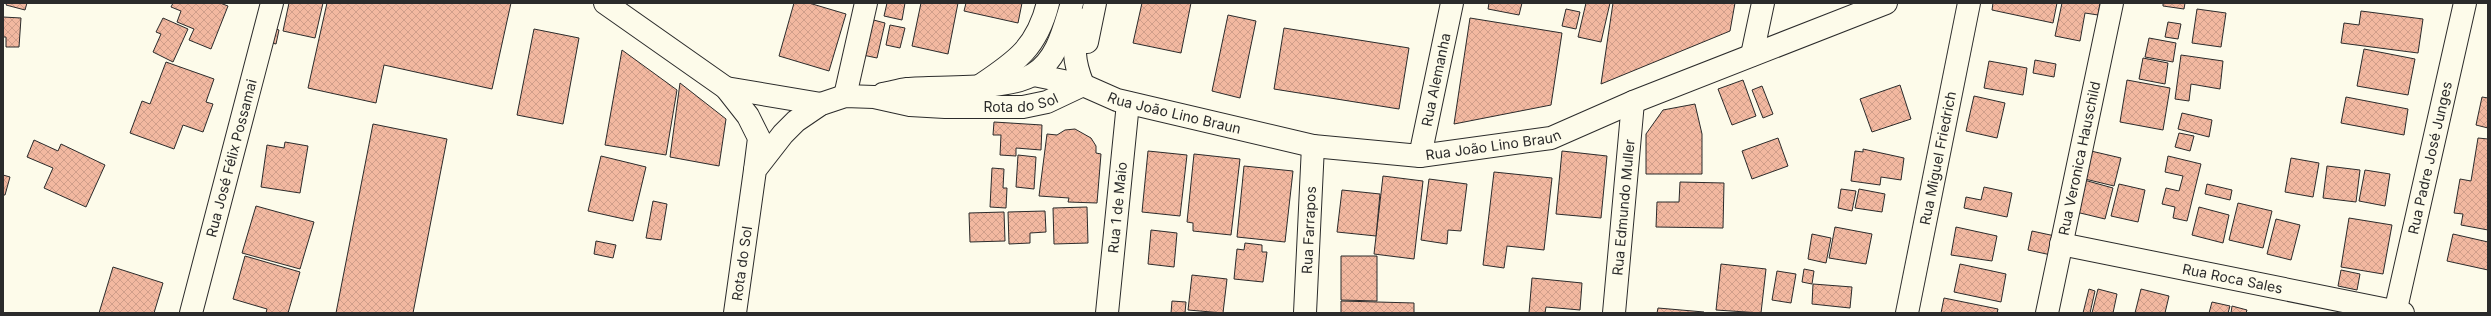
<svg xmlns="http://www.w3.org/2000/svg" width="2491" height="316" font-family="Inter,sans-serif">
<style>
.building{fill:url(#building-cross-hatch);stroke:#2b2b2b}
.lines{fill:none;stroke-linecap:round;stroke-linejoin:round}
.minor-casing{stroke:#2b2b2b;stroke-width:24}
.tertiary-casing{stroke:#2b2b2b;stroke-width:24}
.trunk-casing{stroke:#2b2b2b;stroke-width:24}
.minor{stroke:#fdfbea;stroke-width:22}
.tertiary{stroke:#fdfbea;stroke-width:22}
.trunk{stroke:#fdfbea;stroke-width:22}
.labels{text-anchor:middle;stroke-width:3;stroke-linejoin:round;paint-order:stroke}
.street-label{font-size:14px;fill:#2b2b2b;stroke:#fdfbea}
</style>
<defs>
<pattern id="building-cross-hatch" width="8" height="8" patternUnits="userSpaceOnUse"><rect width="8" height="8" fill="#f2b8a0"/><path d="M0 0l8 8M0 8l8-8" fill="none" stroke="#d09e8a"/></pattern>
</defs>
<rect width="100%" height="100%" fill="#fdfbea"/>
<!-- building -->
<g class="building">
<polygon points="7,3 27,3 25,10 6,5"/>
<polygon points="173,3 220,3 228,6 211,49 189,40 194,29 177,22 181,11 171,7"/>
<polygon points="289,3 323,3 315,38 283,31"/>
<polygon points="327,3 511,3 492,89 384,65 376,103 308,88"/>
<polygon points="794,3 809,3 846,14 829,71 779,56"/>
<polygon points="887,3 905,3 902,20 884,16"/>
<polygon points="921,3 958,3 948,54 912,46"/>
<polygon points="966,3 1022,3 1018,23 964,11"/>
<polygon points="1142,3 1191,3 1181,53 1133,43"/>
<polygon points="1489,3 1522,3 1519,15 1488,9"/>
<polygon points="1586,3 1610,3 1601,42 1578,37"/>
<polygon points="1613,3 1735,3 1730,31 1601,84"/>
<polygon points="1993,3 2057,3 2053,23 1992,10"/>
<polygon points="2062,3 2100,3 2098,15 2085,13 2080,41 2055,36"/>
<polygon points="2163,3 2185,3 2184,9 2163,6"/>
<polygon points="1566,9 1580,12 1576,29 1562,26"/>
<polygon points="2197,9 2226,13 2221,47 2192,43"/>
<polygon points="2361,11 2423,19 2418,53 2341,43 2344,23 2359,25"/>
<polygon points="1228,15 1256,21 1240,98 1212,91"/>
<polygon points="3,17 21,18 19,47 6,47 6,37 3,37"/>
<polygon points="163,18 188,29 173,62 153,52 161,34 156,32"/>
<polygon points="866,18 885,23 877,58 858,54"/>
<polygon points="1470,18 1562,33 1551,105 1454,124"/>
<polygon points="2168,22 2181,24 2178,39 2165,37"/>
<polygon points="890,25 905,28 900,48 886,45"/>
<polygon points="1284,28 1409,48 1399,109 1274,89"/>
<polygon points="276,29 279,30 276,44 264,41"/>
<polygon points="534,29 579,38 563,124 517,115"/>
<polygon points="2149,38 2176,43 2173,62 2145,57"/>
<polygon points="2364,49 2415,59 2408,95 2357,86"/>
<polygon points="622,50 677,90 666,155 605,145"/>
<polygon points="2181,55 2223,61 2220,89 2191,84 2189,101 2175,99"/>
<polygon points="2143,58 2168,63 2165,84 2139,79"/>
<polygon points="2035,60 2056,64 2054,77 2033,73"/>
<polygon points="1989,61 2027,68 2023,95 1984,88"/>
<polygon points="166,62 214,79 206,102 213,104 203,132 183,125 174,149 130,133 142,101 150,104"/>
<polygon points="1743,80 1756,116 1732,125 1718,89"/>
<polygon points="2127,80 2170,88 2163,130 2120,122"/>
<polygon points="680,83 726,119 719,166 670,157"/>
<polygon points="1900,85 1911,119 1872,132 1860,99"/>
<polygon points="1762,86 1773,114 1763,118 1752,90"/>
<polygon points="1974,96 2005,103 1997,138 1966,131"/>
<polygon points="2346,97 2408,109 2404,135 2341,123"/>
<polygon points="2482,97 2488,98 2488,128 2476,125"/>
<polygon points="1695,104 1702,134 1702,174 1646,174 1646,134 1663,110"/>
<polygon points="2182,113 2212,120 2209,137 2178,129"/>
<polygon points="994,122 1042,125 1041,150 1016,148 1016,156 1000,155 1001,135 993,135"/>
<polygon points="373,124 447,139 413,313 336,313"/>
<polygon points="1075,129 1091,138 1096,146 1096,153 1101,154 1097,203 1068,202 1069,198 1039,196 1047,134 1057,135 1065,130"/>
<polygon points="2179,133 2194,136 2190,151 2175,147"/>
<polygon points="1778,138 1788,166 1752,179 1742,151"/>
<polygon points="2478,138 2488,139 2488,230 2461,225 2463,214 2454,213 2460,179 2471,181"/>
<polygon points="34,140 58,151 61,144 105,165 86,207 44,188 53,168 27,157"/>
<polygon points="285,142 308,146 300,193 261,187 267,145 284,148"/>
<polygon points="1863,149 1904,158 1901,180 1881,177 1880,185 1851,181 1855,151 1863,152"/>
<polygon points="1148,151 1187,155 1180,216 1142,212"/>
<polygon points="1562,151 1607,156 1601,218 1556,214"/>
<polygon points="2091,151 2121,158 2114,186 2085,179"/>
<polygon points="1194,154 1240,159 1231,235 1193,231 1193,223 1187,222"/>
<polygon points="1018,155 1036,157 1034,189 1016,187"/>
<polygon points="601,156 646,167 633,221 588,211"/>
<polygon points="2168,156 2201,164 2187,221 2173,218 2175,207 2162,204 2166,188 2179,191 2183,176 2165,172"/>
<polygon points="2291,158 2319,163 2313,197 2285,192"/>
<polygon points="1244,166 1293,171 1285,242 1237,237"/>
<polygon points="2327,166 2360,170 2356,202 2323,198"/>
<polygon points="992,168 1004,169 1003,188 1007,188 1006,208 990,207"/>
<polygon points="2365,170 2390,174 2385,206 2359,201"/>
<polygon points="1494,172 1552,178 1544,250 1507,246 1504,268 1483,265"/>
<polygon points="3,175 10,177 5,195 3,195"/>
<polygon points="1383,176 1423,181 1414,259 1374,254"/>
<polygon points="1429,179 1467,184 1461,231 1448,230 1447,244 1421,240"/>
<polygon points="2084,180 2113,188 2105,219 2076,212"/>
<polygon points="1680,182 1724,183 1723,228 1656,227 1657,202 1679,202"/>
<polygon points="2119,184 2145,190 2138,222 2111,216"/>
<polygon points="2207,184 2232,190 2230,200 2205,194"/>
<polygon points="1984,187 2012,193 2007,217 1964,208 1966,197 1981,200"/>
<polygon points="1841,189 1856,191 1852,211 1838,208"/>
<polygon points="1859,189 1885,194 1882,212 1855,208"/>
<polygon points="1342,190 1380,194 1376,236 1337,232"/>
<polygon points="653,201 667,204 661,240 646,238"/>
<polygon points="2238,203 2272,211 2263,248 2229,240"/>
<polygon points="256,206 314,222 300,269 242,253"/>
<polygon points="1087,207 1088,243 1054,244 1053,208"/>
<polygon points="2199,207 2229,215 2223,243 2192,235"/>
<polygon points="1045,211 1046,232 1030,233 1030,243 1009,244 1008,212"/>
<polygon points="1004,212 1005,241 970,242 969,213"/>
<polygon points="2349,218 2392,225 2383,274 2341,267"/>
<polygon points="2276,219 2300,225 2291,260 2267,254"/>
<polygon points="1835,227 1872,234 1866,264 1829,258"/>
<polygon points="1956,227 1997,236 1992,261 1951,255"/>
<polygon points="1151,230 1177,233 1174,267 1148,264"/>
<polygon points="2032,231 2055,236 2051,255 2028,250"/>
<polygon points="1812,234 1831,238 1826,263 1808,259"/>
<polygon points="2453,234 2488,242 2488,270 2447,261"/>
<polygon points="596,241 616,245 613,258 594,254"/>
<polygon points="1245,243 1262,245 1262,252 1267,252 1263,282 1234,279 1237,249 1244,250"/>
<polygon points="245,256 300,272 288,313 266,313 267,309 233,299"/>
<polygon points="1341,256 1377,256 1377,301 1341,300"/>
<polygon points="1721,264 1766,269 1761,313 1716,310"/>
<polygon points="1960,264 2006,274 2001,302 1954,292"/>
<polygon points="113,267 163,283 154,313 99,313"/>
<polygon points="1804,269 1814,271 1812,284 1802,282"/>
<polygon points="2341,270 2360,274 2357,290 2338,286"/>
<polygon points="1777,271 1796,274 1791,303 1772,300"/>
<polygon points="1192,275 1227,279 1223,313 1188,310"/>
<polygon points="1532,278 1582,283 1580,310 1546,307 1545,313 1529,313"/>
<polygon points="1813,284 1852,287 1850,308 1812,304"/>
<polygon points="2089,289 2095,291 2090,313 2083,313"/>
<polygon points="2098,289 2117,294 2113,313 2092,313"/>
<polygon points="2141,289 2169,296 2165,313 2135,313"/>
<polygon points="1944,298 1998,309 1997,313 1941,313"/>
<polygon points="1172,301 1186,302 1185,313 1171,313"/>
<polygon points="1341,301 1414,303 1414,313 1341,313"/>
<polygon points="2212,302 2230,306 2228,313 2209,313"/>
<polygon points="2232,306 2247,310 2246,313 2231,313"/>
<polygon points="1658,308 1704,312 1704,313 1657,313"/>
</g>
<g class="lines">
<defs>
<g id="minor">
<polyline points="1752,55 1763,3"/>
<path d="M 981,85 C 1017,61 1037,47 1048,3"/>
<polyline points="845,96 866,3"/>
<path id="s1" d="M 1420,156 L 1452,3"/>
<path id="s2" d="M 2061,244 L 2403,313"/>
<path id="s3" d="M 191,313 L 272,3"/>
<path id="s4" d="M 1107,313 L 1128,103"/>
<path id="s5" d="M 1305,313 L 1313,146"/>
<path id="s6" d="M 1614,313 L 1633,102"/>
<path id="s7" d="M 1907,313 L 1969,3"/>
<path id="s8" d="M 2047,313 L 2112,3"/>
</g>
<g id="tertiary">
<polyline points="605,3 726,88 748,116 759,138 755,170"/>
<path id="s9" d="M 1083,85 L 1117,100 L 1313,146 L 1420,156 L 1551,138 L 1633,102 L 1886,3"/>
<polyline points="726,88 821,104"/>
<path id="s10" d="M 2395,313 L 2465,3"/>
</g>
<g id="trunk">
<path d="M 1079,19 C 1074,49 1072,57 1083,85"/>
<polyline points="1087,42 1095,3"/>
<polyline points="1034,75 1083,85"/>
<path d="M 883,94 C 890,93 899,90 907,89 C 938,86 1008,91 1034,74 C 1058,59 1064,28 1072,3"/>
<path id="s11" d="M 735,313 L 755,170 L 783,134 L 796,121 L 821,104 L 845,96 L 874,97 L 910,105 L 945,107 L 1023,107 L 1047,102 L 1083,85"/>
</g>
</defs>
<!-- minor casing -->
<use href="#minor" class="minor-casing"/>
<!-- tertiary casing -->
<use href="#tertiary" class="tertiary-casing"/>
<!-- trunk casing -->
<use href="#trunk" class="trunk-casing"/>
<!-- minor -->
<use href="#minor" class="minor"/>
<!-- tertiary -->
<use href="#tertiary" class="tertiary"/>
<!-- trunk -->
<use href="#trunk" class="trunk"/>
</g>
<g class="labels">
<!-- street labels -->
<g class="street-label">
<text dy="5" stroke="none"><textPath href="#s1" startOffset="78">Rua Alemanha</textPath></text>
<text dy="5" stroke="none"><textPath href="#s11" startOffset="441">Rota do Sol</textPath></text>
<text dy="5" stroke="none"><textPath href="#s9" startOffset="96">Rua João Lino Braun</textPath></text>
<text dy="5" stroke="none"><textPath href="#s9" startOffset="420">Rua João Lino Braun</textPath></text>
<text dy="5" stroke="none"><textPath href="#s3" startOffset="160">Rua José Félix Possamai</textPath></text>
<text dy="5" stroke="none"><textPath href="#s7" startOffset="158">Rua Miguel Friedrich</textPath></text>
<text dy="5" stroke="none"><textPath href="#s8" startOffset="158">Rua Veronica Hauschild</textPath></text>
<text dy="5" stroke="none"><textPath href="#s10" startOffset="159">Rua Padre José Junges</textPath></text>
<text dy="5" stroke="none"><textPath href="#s6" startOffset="106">Rua Edmundo Muller</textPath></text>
<text dy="5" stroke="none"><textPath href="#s4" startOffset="106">Rua 1 de Maio</textPath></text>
<text dy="5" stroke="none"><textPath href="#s5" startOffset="83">Rua Farrapos</textPath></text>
<text dy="5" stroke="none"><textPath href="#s11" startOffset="50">Rota do Sol</textPath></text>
<text dy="5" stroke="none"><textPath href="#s2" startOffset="175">Rua Roca Sales</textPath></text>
</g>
</g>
<!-- border -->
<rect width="2491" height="316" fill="none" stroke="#2b2b2b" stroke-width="8"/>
</svg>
